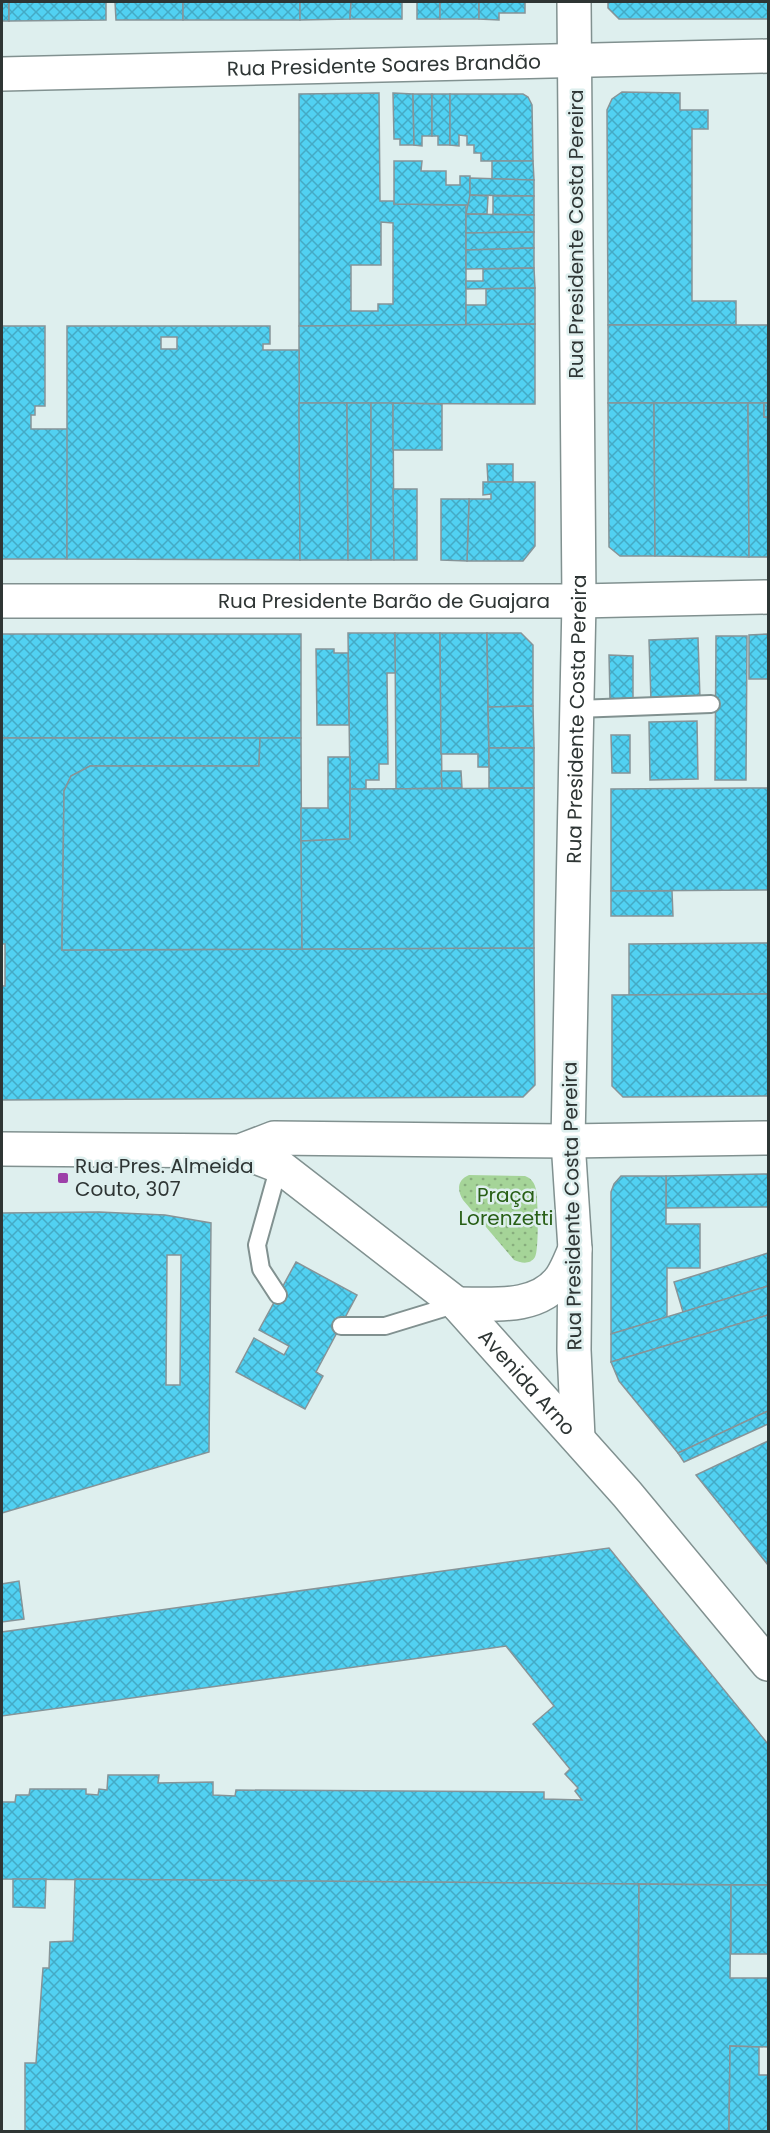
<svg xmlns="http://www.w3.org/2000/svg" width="770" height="2133" font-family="Poppins,sans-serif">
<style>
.park{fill:url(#park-dots)}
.building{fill:url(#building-cross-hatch);stroke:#869498;stroke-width:1.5;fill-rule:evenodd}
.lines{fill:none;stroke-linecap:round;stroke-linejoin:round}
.lane-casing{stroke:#819190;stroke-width:20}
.street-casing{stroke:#819190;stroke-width:36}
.secondary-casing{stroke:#819190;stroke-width:36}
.lane{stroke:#fff;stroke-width:16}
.street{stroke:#fff;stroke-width:33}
.secondary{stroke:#fff;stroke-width:33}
.poi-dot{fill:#9d40a9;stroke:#deefee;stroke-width:2}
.labels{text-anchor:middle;stroke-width:5;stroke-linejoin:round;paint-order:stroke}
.street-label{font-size:20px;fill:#2e3534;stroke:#deefee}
.poi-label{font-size:20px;fill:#2e3534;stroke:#deefee;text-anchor:start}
.park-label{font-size:20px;fill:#285f16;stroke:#deefee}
</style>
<defs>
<pattern id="park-dots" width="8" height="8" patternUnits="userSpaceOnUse" patternTransform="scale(1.5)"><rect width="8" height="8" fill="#a5d498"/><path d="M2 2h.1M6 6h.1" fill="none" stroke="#87ad7d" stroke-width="1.8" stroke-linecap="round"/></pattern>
<pattern id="building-cross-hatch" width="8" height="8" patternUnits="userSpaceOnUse" patternTransform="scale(1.5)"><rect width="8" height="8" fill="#51d1f2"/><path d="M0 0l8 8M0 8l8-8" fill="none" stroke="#44aac5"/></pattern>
</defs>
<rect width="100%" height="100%" fill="#deefee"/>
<!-- park -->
<path class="park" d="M 469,1175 L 525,1176 C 531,1178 535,1183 536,1190 C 538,1200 539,1250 535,1257 C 530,1265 521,1263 514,1260 L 463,1200 C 457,1190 457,1180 469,1175 Z"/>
<!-- building -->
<g class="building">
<rect x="2" y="2" width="7" height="19"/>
<polygon points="9,2 106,2 106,20 9,21"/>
<polygon points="115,2 183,2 183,20 116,20"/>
<rect x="183" y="2" width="117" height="18"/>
<polygon points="300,2 351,2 350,19 300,20"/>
<polygon points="351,2 402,2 402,19 350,19"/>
<rect x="417" y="2" width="23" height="17"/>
<rect x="440" y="2" width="39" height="17"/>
<polygon points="479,2 525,2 525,13 499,13 499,20 479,19"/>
<polygon points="608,2 768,2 768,19 619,19 608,8"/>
<polygon points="622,92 680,93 680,110 708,110 708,129 692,129 692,301 736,301 736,325 608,325 607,110 612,99"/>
<path d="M 379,93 L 380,201 L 394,201 L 394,204 L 466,205 L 466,326 L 299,326 L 299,94 ZM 381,222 L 393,223 L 393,304 L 378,304 L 378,311 L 351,311 L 351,265 L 381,265 Z"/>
<polygon points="393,93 413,94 414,145 400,145 400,139 394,139"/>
<polygon points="413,94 432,94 432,136 422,136 422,146 414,145"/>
<polygon points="432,94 450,94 450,145 438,145 438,136 432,136"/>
<polygon points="450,94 523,94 528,97 532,105 533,161 481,161 481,153 474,153 474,145 467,145 467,136 459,135 459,146 450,145"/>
<polygon points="394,161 422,161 421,171 446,171 446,185 460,185 460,176 470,176 470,205 394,204"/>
<polygon points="492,161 533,161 534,180 492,179"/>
<polygon points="470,178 534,180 534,196 470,195"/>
<polygon points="470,195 488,196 487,214 466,214"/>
<polygon points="493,196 534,196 534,215 493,214"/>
<polygon points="466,214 534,215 534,232 466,233"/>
<polygon points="534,232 534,248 466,250 466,233"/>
<polygon points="534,248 534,268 466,269 466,250"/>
<polygon points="534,268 535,288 466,289 466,281 483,281 483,269"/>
<polygon points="535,288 535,324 466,326 466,305 486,305 486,289"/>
<polygon points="535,324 535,404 299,403 299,326"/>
<rect x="608" y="325" width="160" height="78"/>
<polygon points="2,326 45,326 45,406 35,406 35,415 31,415 31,429 68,429 67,559 2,559"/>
<path d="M 67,326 L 270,326 L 270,344 L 263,344 L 263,350 L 299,350 L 300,560 L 67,559 ZM 161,337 L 177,337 L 177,349 L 161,349 Z"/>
<polygon points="299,403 347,403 348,560 300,560"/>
<polygon points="347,403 371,403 371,560 348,560"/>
<polygon points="371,403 393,403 394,560 371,560"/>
<polygon points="393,403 442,404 442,450 393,450"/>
<polygon points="608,403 654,403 655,556 620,556 609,547"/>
<polygon points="654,403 748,403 749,557 655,556"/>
<polygon points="748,403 764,403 764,417 768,417 768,557 749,557"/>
<rect x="764" y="403" width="4" height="14"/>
<polygon points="487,464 513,464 513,482 488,482"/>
<polygon points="483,482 535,482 535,546 523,561 467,561 469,499 491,499 491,494 483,495"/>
<polygon points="393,489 417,489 417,560 394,560"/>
<polygon points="441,499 469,499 467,561 441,560"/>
<polygon points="348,633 395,633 396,673 387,673 388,764 379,764 379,780 366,780 366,790 350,789"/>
<polygon points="395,633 440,633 442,788 396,789"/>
<polygon points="440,633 487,633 489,767 478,767 478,754 441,754"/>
<polygon points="487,633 521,633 533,645 533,706 488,707"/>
<rect x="2" y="634" width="299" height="104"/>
<polygon points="768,634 768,679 749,679 749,635"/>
<polygon points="716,636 747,636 746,780 715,780"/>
<polygon points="698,638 700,699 651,701 649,640"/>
<polygon points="316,649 334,649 334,653 348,653 349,725 317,725"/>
<polygon points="609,655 633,656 633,700 610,700"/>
<polygon points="533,706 534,748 489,748 488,707"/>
<polygon points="697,721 698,779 650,780 649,722"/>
<polygon points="611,735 630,735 630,773 612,773"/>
<polygon points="2,738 260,738 259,766 90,766 71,776 64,791 62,950 534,948 535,1085 523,1097 2,1100 2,986 5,986 5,944 2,944"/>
<polygon points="260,738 301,738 302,949 62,950 64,791 71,776 90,766 259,766"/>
<rect x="489" y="748" width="45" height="40"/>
<polygon points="328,757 350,757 350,839 301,841 301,808 328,808"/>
<polygon points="441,771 461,771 462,788 442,788"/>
<polygon points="534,788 534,948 302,949 301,841 350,839 350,789"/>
<polygon points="750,788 768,788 768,890 611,891 611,789"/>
<polygon points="611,891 672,891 673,916 611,916"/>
<polygon points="768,943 768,994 629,995 629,944"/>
<polygon points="768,994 768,1096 623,1097 612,1086 612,995"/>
<polygon points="768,1174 768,1207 666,1208 666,1176"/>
<polygon points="621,1176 666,1176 666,1224 700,1224 700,1268 667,1268 667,1317 611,1334 611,1192 614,1184"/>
<path d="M 99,1212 L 165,1215 L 211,1223 L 209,1452 L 2,1513 L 2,1213 ZM 167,1255 L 181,1255 L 180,1385 L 166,1385 Z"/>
<polygon points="768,1253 768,1286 683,1312 674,1282"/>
<polygon points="296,1262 357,1295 316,1372 323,1376 305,1409 236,1372 254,1338 284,1355 289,1346 259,1330"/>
<polygon points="768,1286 768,1315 611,1362 611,1334"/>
<polygon points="768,1315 768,1411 678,1453 619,1381 611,1362"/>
<polygon points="768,1411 768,1424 684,1462 678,1453"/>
<polygon points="768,1441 768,1565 696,1475"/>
<polygon points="609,1548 768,1744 768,1885 2,1879 2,1802 15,1802 16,1795 29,1795 30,1789 86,1789 86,1794 98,1795 99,1789 107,1790 108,1775 159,1775 158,1783 213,1782 213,1795 235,1796 236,1790 544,1792 544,1799 582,1800 575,1791 578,1788 565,1774 570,1769 533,1724 554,1706 506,1646 2,1716 2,1632"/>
<polygon points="19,1581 24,1619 2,1622 2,1584"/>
<polygon points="13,1879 46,1879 45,1908 13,1907"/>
<polygon points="75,1879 639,1884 637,2132 25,2132 25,2063 36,2063 43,1968 49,1968 50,1942 73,1941"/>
<polygon points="639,1884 731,1885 730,1978 768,1978 768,2047 730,2046 729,2132 637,2132"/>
<rect x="731" y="1885" width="37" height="69"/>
<polygon points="730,2046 759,2047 759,2075 768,2075 768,2132 729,2132"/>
</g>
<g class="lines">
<defs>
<g id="lane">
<polyline points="576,709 711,704"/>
<polyline points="278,1295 261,1269 257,1245 279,1166"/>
<polyline points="341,1326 385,1326 457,1304"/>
</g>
<g id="street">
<path id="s1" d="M 2,74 L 768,56"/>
<path id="s2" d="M 2,601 L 579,601 L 768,597"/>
<path id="s3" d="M 568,1141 L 579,601 L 574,2"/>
</g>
<g id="secondary">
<polyline points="568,1141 575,1249 574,1350 578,1438"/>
<polyline points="2,1149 240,1151 274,1138 568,1141 768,1138"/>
<path id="s4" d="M 240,1151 L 279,1166 L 457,1304 L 627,1494 L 768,1664"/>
<path d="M 457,1304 C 492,1304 538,1310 561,1278 C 567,1269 571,1258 575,1249"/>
</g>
</defs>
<!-- lane casing -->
<use href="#lane" class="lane-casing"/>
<!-- street casing -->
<use href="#street" class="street-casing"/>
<!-- secondary casing -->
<use href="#secondary" class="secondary-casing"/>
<!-- lane -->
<use href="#lane" class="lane"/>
<!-- street -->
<use href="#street" class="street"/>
<!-- secondary -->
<use href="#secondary" class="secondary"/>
</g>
<!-- markers -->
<rect class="poi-dot" x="57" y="1172" width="12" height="12" rx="3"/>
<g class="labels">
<!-- street labels -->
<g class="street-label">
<text dy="7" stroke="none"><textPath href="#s1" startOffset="382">Rua Presidente Soares Brandão</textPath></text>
<text transform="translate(576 234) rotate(-90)" y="7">Rua Presidente Costa Pereira</text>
<text dy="7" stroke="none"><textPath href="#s2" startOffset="382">Rua Presidente Barão de Guajara</textPath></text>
<text dy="7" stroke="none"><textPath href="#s3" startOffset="422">Rua Presidente Costa Pereira</textPath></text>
<text transform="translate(572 1206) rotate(-91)" y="7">Rua Presidente Costa Pereira</text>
<text dy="7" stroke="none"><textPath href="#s4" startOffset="372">Avenida Arno</textPath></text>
</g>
<!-- poi labels -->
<g class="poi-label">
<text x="75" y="1173">Rua Pres. Almeida<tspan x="75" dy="23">Couto, 307</tspan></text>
</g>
<!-- park labels -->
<g class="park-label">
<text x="506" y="1202">Praça<tspan x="506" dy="23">Lorenzetti</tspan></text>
</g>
</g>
<!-- border -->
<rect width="770" height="2133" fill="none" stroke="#2e3534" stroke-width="6"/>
</svg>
